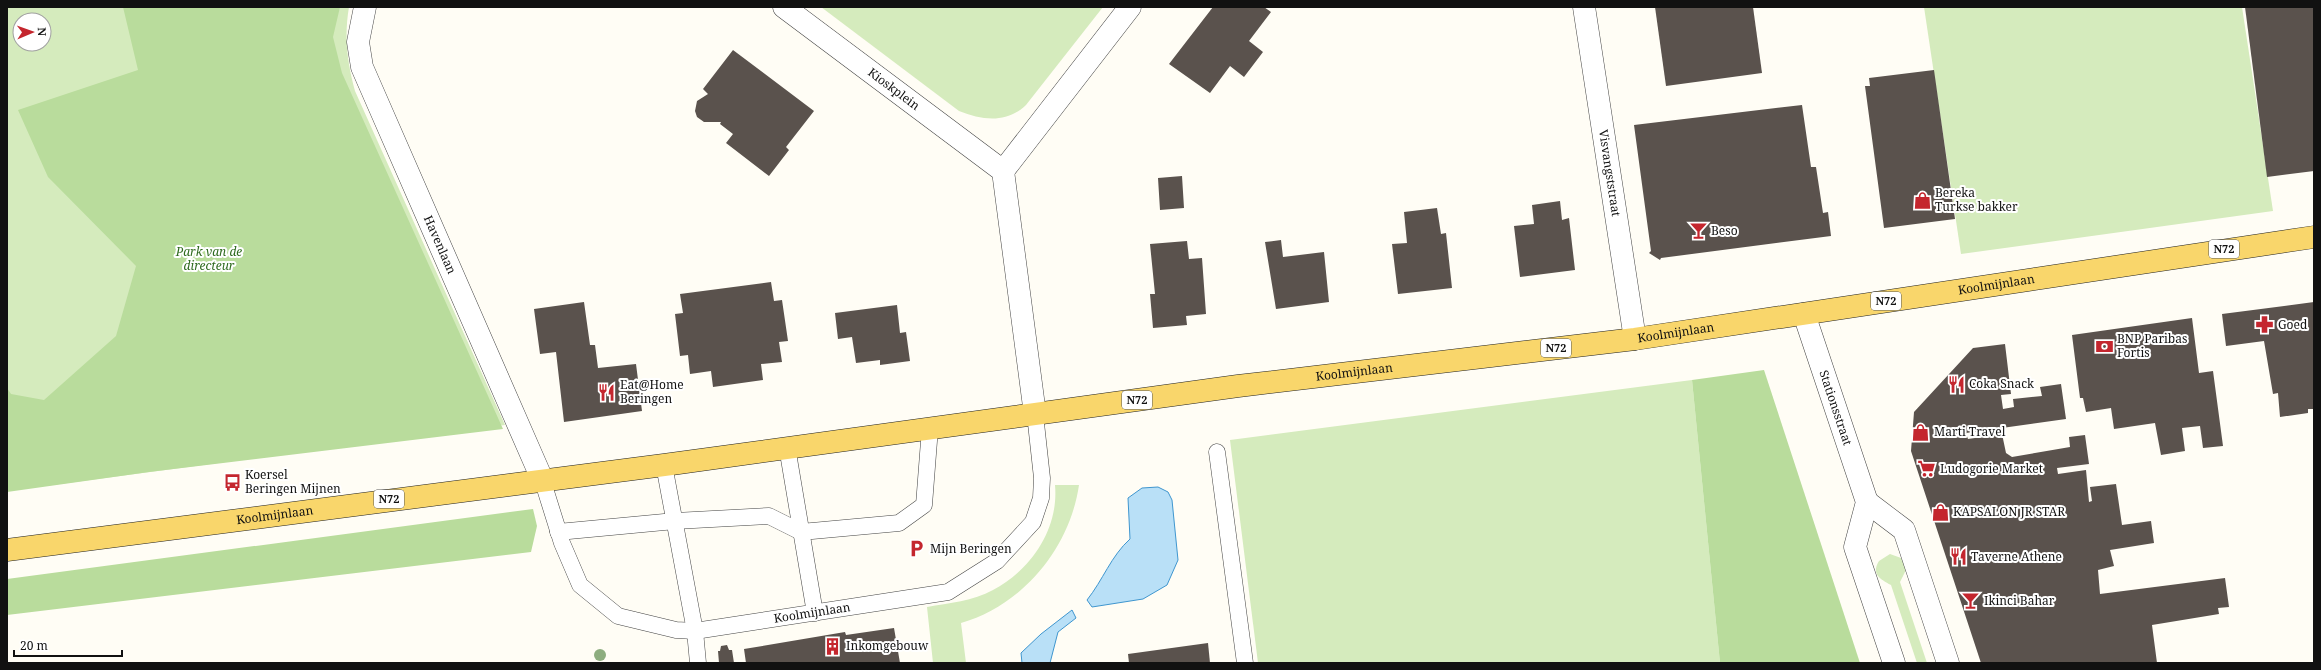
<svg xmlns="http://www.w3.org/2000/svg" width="2321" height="670" font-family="'Noto Serif',serif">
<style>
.green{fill:#d5ebbd;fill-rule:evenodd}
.forest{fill:#b9dc9c}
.water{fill:#b9e0f7;stroke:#3f96cf}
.building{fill:#5a524d}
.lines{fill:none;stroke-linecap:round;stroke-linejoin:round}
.lane-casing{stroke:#444;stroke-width:17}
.street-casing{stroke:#444;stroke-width:23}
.primary-casing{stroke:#222;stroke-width:23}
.lane{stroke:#fff;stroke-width:16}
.street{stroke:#fff;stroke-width:22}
.primary{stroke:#f9d66b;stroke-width:22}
.tree{fill:#8dad7f}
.labels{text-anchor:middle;stroke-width:4;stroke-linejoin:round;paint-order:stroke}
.shield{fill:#fff;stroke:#585858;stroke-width:1}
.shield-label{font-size:11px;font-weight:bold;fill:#111}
.street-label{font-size:12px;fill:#111;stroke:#fff}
.poi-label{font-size:12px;fill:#111;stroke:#fff;text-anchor:start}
.park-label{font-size:12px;font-style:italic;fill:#2f6b1f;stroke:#fff}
</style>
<rect width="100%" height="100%" fill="#fffdf5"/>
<!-- green -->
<g class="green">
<path d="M 7,7 L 349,7 C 344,36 347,62 355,91 L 505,425 L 7,491 ZM 20,20 L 44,20 L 44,44 L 20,44 Z"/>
<path d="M 821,7 L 1103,7 L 1026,105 C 1006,124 982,120 959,111 Z"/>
<polygon points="1924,7 2242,7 2273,211 1961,254"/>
<polygon points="1692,380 1720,663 1258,663 1230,440"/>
<path d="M 1055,485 L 1079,485 C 1070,548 1022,606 961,623 L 966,663 L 933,663 L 927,607 C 949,603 973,601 993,590 C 1031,570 1059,529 1055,485 Z"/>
<path d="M 1890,554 L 1901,558 L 1907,568 L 1900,582 L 1927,663 L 1917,663 L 1891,585 C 1880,579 1871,574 1879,561 Z"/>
</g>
<!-- forest -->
<g class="forest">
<polygon points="123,7 340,7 333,37 342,73 503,429 149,472 7,492 7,388 11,394 44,400 116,336 136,266 48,177 18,110 138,70"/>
<polygon points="1764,370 1860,663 1720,663 1692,380"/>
<polygon points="533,509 537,526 531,552 7,615 7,579"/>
</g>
<!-- water -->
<g class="water">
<path d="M 1158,487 L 1168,492 L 1172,500 L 1178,560 L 1167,585 L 1143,599 L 1092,607 L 1087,600 C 1103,580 1111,556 1130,539 L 1128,498 L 1142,488 Z"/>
<polygon points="1072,610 1076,618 1058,632 1050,663 1022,663 1021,653 1041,634"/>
</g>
<!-- building -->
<g class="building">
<polygon points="1213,7 1264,7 1271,12 1249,41 1263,52 1244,77 1230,66 1210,93 1169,64"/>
<polygon points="1655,7 1753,7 1762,73 1666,86"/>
<polygon points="2245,7 2314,7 2314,171 2267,177"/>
<polygon points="733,50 814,111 786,147 789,150 769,176 726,143 733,134 720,124 721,122 704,122 697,117 695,111 697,101 708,94 703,89"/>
<polygon points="1934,70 1955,219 1884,228 1865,86 1870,86 1869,78"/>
<polygon points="1802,105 1811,167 1816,167 1823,213 1828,212 1831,236 1661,258 1660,260 1649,253 1651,251 1634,125"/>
<polygon points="1182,176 1184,208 1160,210 1158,178"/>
<polygon points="1560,201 1562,220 1569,218 1575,270 1520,277 1514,226 1534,224 1532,205"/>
<polygon points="1437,208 1441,234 1446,233 1452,288 1398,294 1392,244 1407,243 1404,212"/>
<polygon points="1281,240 1283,257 1324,252 1329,302 1276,309 1265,242"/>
<polygon points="1187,241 1189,259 1202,258 1206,314 1186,316 1187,325 1153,328 1150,294 1155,294 1150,244"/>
<polygon points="771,282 774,301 782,300 788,341 779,342 782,362 761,364 763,380 713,387 711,371 690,374 688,355 680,356 675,314 683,313 680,294"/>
<polygon points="584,302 590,345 595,345 598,368 636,364 642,411 564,422 556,352 540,354 534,309"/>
<polygon points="2314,302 2314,409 2308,409 2308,413 2280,417 2278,393 2273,394 2264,341 2226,346 2222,314"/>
<polygon points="897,305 900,333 906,332 910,361 880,365 880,360 856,363 852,337 838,339 835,313"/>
<polygon points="2192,318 2199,373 2213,371 2223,446 2203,448 2200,426 2182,428 2185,451 2161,455 2155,423 2114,429 2111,408 2086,412 2083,398 2080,398 2072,335"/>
<polygon points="2005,344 2011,394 2001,395 2003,409 2014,407 2013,399 2042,396 2040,387 2061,384 2066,419 1966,433 1968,439 2002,434 2006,453 2012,457 2070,447 2069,437 2085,435 2089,464 2057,468 2058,474 2086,470 2089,502 2092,501 2090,487 2116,484 2122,525 2151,521 2154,543 2110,550 2114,566 2098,570 2100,594 2225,578 2229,607 2218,608 2219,614 2152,625 2157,663 1981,663 1911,451 1914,412 1973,348"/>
<polygon points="894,628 900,663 746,663 744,649 845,632 846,635"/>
<polygon points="1208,643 1210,663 1129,663 1128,654"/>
<polygon points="727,645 729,650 732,650 734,663 719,663 718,651 720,651 721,646"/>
</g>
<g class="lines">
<defs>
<g id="lane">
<polyline points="787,447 815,613"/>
<polyline points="1217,452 1245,663"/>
<polyline points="664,465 695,631 698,663"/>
<path id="s1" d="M 542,479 L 562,543 L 580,585 L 618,616 L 676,630 L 695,631 L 948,592 L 997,561 L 1033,522 L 1041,498 L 1042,478 L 1035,414"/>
<polyline points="558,532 675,521 769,516 801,532 899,523 924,505 930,428"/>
</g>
<g id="street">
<path id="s2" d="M 365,7 L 358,42 L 362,67 L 542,479"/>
<path id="s3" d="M 784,7 L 1003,171 L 1035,414"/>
<path id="s4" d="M 1584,7 L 1635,339"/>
<polyline points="1003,171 1130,7"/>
<path id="s5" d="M 1804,314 L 1867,502 L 1855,547 L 1894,663"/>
<polyline points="1867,502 1904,530 1948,663"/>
</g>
<g id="primary">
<path id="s6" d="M 7,550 L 664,465 L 1238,386 L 1635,339 L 2314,237"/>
</g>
</defs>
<!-- lane casing -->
<use href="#lane" class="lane-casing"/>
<!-- street casing -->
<use href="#street" class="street-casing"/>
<!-- primary casing -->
<use href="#primary" class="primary-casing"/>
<!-- lane -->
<use href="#lane" class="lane"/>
<!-- street -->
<use href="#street" class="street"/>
<!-- primary -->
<use href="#primary" class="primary"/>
</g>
<!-- trees -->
<circle class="tree" cx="600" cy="655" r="6"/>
<!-- icons -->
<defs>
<symbol id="shop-bare" viewBox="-9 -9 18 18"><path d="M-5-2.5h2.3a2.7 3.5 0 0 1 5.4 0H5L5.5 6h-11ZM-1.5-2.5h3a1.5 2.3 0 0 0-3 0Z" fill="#c4262e" stroke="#fff" stroke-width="2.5" paint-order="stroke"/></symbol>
<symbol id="bar-bare" viewBox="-9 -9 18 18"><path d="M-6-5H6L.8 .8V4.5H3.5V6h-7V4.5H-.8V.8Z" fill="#c4262e" stroke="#fff" stroke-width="2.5" paint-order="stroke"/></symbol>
<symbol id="pharmacy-bare" viewBox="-9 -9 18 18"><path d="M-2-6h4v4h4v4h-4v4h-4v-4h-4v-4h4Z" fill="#c4262e" stroke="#fff" stroke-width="2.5" paint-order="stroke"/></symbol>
<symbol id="bank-bare" viewBox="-9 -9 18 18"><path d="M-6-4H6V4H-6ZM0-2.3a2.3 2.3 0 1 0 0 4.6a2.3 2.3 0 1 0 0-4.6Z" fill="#c4262e" stroke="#fff" stroke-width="2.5" paint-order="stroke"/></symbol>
<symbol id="restaurant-bare" viewBox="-9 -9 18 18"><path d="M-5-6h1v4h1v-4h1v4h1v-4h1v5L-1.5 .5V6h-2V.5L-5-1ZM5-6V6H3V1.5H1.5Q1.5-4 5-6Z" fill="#c4262e" stroke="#fff" stroke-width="2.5" paint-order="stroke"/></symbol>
<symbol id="supermarket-bare" viewBox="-9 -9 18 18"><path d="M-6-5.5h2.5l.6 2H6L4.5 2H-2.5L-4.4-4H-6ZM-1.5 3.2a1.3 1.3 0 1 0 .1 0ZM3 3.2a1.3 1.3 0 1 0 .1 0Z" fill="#c4262e" stroke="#fff" stroke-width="2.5" paint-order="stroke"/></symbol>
<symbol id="bus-bare" viewBox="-9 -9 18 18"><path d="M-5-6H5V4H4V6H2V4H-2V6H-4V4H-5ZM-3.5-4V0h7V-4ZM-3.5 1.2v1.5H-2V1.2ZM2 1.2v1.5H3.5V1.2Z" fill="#c4262e" stroke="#fff" stroke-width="2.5" paint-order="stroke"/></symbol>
<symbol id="parking-bare" viewBox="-9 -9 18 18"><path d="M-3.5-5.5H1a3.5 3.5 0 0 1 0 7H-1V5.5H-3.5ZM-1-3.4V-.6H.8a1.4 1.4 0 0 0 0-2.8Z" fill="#c4262e" stroke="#fff" stroke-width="2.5" paint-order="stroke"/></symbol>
<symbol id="building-bare" viewBox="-9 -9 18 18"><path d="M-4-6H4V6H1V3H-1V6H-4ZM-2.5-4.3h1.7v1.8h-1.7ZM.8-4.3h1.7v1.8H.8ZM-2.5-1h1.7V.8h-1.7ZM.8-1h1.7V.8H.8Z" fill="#c4262e" stroke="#fff" stroke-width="2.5" paint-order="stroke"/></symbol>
</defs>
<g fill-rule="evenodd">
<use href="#shop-bare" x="1910" y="188" width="25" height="25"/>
<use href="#bar-bare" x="1686" y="218" width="25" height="25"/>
<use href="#pharmacy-bare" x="2252" y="312" width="25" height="25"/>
<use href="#bank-bare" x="2092" y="334" width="25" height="25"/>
<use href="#restaurant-bare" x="1944" y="372" width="25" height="25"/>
<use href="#restaurant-bare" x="594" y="380" width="25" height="25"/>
<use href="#shop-bare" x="1908" y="420" width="25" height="25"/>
<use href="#supermarket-bare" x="1914" y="456" width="25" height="25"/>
<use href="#bus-bare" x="220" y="470" width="25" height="25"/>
<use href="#shop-bare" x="1928" y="500" width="25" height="25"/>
<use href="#parking-bare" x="904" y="536" width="25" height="25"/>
<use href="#restaurant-bare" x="1946" y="544" width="25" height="25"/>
<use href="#bar-bare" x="1958" y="588" width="25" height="25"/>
<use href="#building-bare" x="820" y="634" width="25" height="25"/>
</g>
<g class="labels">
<!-- shield labels -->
<g class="shield">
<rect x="2209" y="240" width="30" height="18" rx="3"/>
<rect x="1871" y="292" width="30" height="18" rx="3"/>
<rect x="1541" y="339" width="30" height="18" rx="3"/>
<rect x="1122" y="391" width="30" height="18" rx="3"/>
<rect x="374" y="490" width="30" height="18" rx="3"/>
</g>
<g class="shield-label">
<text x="2224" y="253">N72</text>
<text x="1886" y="305">N72</text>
<text x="1556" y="352">N72</text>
<text x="1137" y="404">N72</text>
<text x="389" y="503">N72</text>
</g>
<!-- street labels -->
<g class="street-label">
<text dy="4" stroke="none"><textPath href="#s3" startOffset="137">Kioskplein</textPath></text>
<text dy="4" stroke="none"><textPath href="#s4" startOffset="168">Visvangststraat</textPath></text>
<text dy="4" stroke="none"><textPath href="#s2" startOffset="255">Havenlaan</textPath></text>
<text dy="4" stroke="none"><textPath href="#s6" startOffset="2007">Koolmijnlaan</textPath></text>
<text dy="4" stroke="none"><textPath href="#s6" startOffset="1683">Koolmijnlaan</textPath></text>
<text dy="4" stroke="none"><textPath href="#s6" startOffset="1359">Koolmijnlaan</textPath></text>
<text dy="4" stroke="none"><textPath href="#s5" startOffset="99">Stationsstraat</textPath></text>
<text dy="4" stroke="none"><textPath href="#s6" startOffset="270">Koolmijnlaan</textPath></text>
<text dy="4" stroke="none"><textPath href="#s1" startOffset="359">Koolmijnlaan</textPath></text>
</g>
<!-- poi labels -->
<g class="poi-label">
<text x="1935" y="197">Bereka<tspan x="1935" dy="14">Turkse bakker</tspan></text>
<text x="1711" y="235">Beso</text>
<text x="2278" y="329">Goed</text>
<text x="2117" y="343">BNP Paribas<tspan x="2117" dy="14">Fortis</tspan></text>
<text x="1969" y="388">Coka Snack</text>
<text x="620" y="389">Eat@Home<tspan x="620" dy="14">Beringen</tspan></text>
<text x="1934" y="436">Marti Travel</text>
<text x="1940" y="473">Ludogorie Market</text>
<text x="245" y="479">Koersel<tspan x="245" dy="14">Beringen Mijnen</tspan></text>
<text x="1953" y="516">KAPSALON JR STAR</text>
<text x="930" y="553">Mijn Beringen</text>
<text x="1971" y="561">Taverne Athene</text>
<text x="1984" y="605">Ikinci Bahar</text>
<text x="846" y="650">Inkomgebouw</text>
</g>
<!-- park labels -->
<g class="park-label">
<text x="209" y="256">Park van de<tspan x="209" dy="14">directeur</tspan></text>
</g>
</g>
<!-- border -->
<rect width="2321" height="670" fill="none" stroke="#111111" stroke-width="16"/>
<!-- north arrow -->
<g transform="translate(32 32) rotate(88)"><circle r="19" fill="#ffffff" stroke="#a0a0a0"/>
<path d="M0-3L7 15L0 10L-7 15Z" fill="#c4262e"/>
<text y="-6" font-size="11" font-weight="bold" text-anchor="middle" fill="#111111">N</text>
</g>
<!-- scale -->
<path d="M14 650v6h108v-6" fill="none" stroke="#111111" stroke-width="2"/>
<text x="20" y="650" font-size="12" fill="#111111" stroke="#ffffff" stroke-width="3" paint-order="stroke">20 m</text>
</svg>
